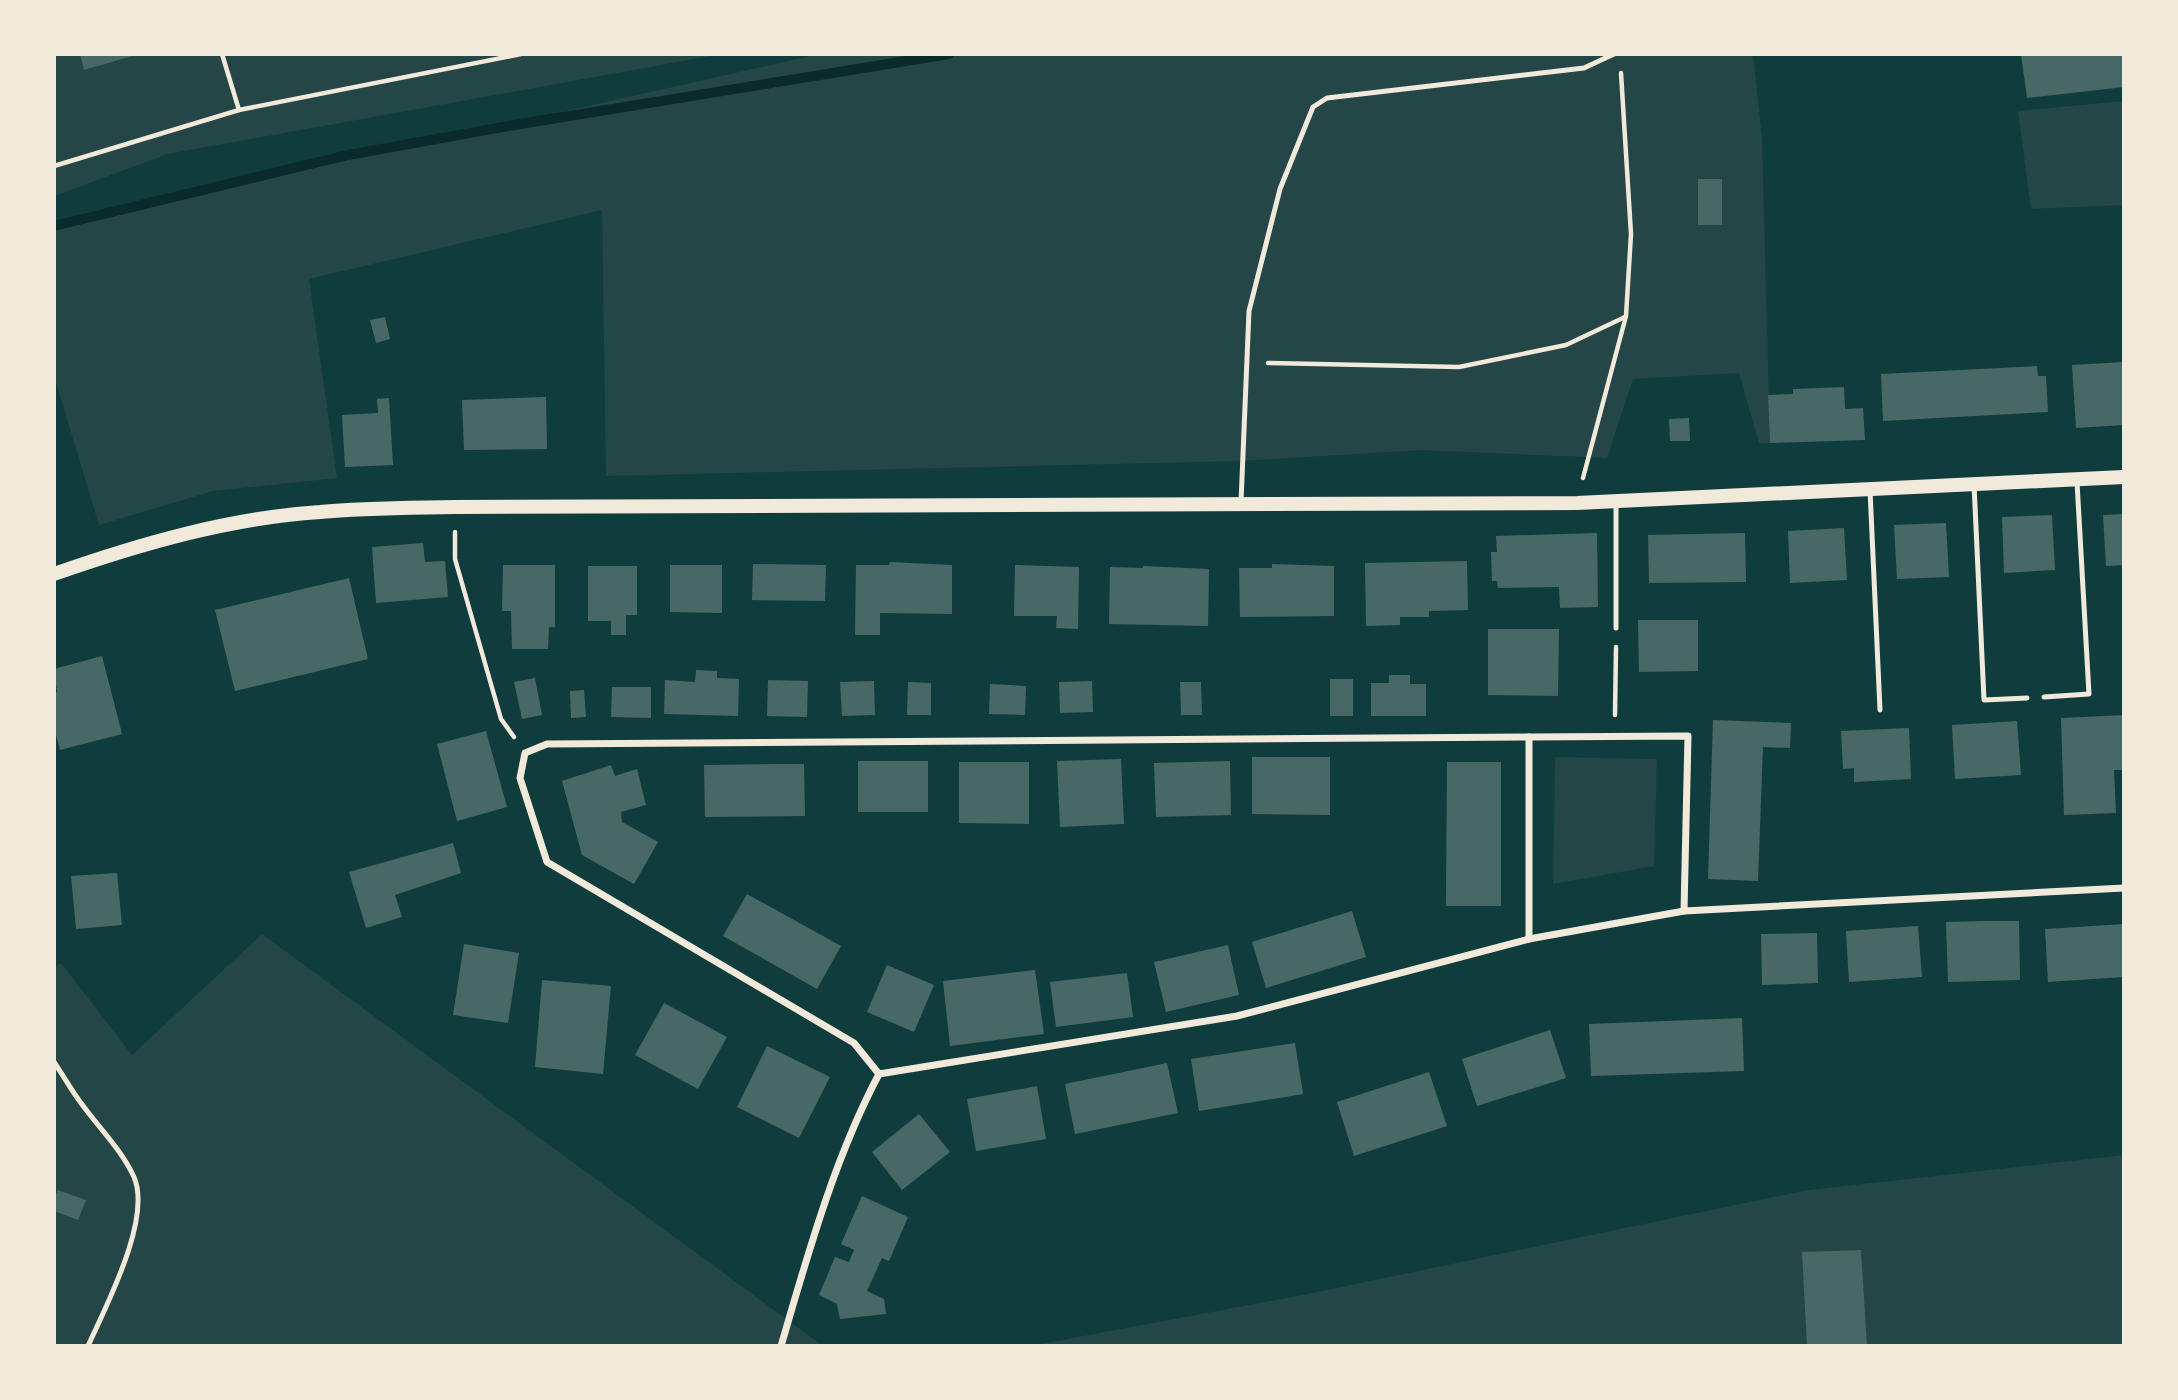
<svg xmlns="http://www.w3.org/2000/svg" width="2178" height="1400" font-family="Lato,sans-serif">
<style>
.green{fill:#244646}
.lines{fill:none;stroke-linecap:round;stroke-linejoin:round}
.stream{stroke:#0a2a2b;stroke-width:10}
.building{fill:#486865}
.path{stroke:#f1e9da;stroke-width:4.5}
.service{stroke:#f1e9da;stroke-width:5}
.minor{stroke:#f1e9da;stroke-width:7}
.secondary{stroke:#f1e9da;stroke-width:14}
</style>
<rect width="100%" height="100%" fill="#0f3d3e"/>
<!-- green -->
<g class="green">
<polygon points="54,54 722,54 168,154 54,196"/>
<polygon points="820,54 1753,54 1762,138 1770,443 1759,443 1739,373 1633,379 1607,458 1421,450 1241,461 606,476 602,210 309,279 337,478 213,491 99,525 54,376 54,226"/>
<polygon points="2124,101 2124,205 2031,209 2018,111"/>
<polygon points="1555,757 1657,759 1654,866 1553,884"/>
<polygon points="262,934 823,1346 54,1346 54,967 61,963 132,1055"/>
<polygon points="2124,1155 2124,1346 1030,1346 1298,1296 1808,1190"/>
</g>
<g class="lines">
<!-- stream -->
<polyline class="stream" points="54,226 348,155 514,125 949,54"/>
</g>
<!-- building -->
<g class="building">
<polygon points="80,54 136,54 136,55 84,70"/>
<polygon points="2021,54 2124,54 2124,87 2027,98"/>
<rect x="1698" y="179" width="24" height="46"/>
<polygon points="385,317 390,339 376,343 370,320"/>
<polygon points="2124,362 2124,425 2076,428 2072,365"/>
<polygon points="2037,366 2038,376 2046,376 2048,412 1883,421 1881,374"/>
<polygon points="1844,387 1845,409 1863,408 1865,440 1770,443 1768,395 1793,394 1793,389"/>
<polygon points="546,397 547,449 464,450 462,400"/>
<polygon points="389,398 393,465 345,467 342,415 378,413 377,399"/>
<polygon points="1689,418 1690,441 1670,441 1669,419"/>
<polygon points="2124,514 2124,565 2106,566 2103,515"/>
<polygon points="2052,515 2055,570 2004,573 2002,517"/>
<polygon points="1946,523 1949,577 1897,579 1894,525"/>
<polygon points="1844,528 1847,580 1790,583 1788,531"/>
<polygon points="1597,533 1598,607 1560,608 1559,587 1498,588 1497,581 1492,581 1491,552 1497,552 1496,536"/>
<polygon points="1745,533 1746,582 1649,583 1648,535"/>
<polygon points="423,543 425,562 445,561 448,597 376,603 372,547"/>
<polygon points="1467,561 1468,610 1429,611 1429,617 1400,617 1400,625 1366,626 1365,563"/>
<polygon points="890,562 952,565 952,614 880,613 880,635 855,635 856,565 889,565"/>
<polygon points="753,564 826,565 825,601 752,600"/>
<polygon points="1272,564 1334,566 1334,616 1240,617 1239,568 1272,568"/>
<polygon points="503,565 555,565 555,627 549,627 548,649 512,649 511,611 502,611"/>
<polygon points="670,565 722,565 722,613 670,612"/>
<polygon points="1015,565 1079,567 1078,629 1056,628 1057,616 1014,616"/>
<polygon points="588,566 637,566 637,615 626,615 626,635 611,635 611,621 588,621"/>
<polygon points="1143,566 1209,569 1208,626 1109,624 1110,567 1143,568"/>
<polygon points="349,578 368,659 235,691 215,610"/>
<polygon points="1638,620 1698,620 1698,671 1639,672"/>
<polygon points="1488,629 1559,629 1558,696 1488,695"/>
<polygon points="102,656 122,734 60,750 54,727 54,693 57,692 54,669"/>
<polygon points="696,670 717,671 717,678 739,679 738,716 664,714 665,680 695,682"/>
<polygon points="1389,675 1410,675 1410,684 1426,684 1426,716 1371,716 1371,683 1389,683"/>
<polygon points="535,678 542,715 522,719 514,682"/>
<rect x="1330" y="679" width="23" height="37"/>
<polygon points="768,680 808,681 807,717 767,716"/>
<polygon points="874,681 875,715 842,716 840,682"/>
<polygon points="1092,681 1093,712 1060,713 1059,682"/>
<polygon points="908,682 931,683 931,715 907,715"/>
<polygon points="1180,682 1201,682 1202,715 1181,715"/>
<polygon points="990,684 1026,686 1025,715 989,714"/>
<polygon points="612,687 651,687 651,718 611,717"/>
<polygon points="584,690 586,717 571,718 570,691"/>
<polygon points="2124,715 2124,770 2114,770 2116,813 2064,815 2061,718"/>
<polygon points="1713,720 1791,723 1790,748 1763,747 1758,881 1708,879"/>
<polygon points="2017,721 2021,775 1955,779 1952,725"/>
<polygon points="1909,728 1911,779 1854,782 1854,768 1843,769 1841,731"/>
<polygon points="486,731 507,807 457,821 437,744"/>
<polygon points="1252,757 1330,757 1330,815 1252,814"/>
<polygon points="1121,759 1124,824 1060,827 1057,761"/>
<rect x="858" y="761" width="70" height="51"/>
<polygon points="1230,761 1231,815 1156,817 1154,763"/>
<polygon points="959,762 1029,762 1029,824 959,823"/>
<polygon points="1447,762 1501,762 1501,906 1446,906"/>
<polygon points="776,764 804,764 805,816 705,817 704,765"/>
<polygon points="611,765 615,776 637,769 646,805 621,812 622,822 658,842 634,884 582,855 562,781"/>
<polygon points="453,843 461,873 395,895 402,917 366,928 349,872"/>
<polygon points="117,873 122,925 76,929 71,876"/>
<polygon points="747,894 841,946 817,989 723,936"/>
<polygon points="1352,911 1366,957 1266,988 1252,942"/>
<polygon points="1983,921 2019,921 2020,980 1948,982 1946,922"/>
<polygon points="2124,924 2124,977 2048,982 2045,929"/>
<polygon points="1918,926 1922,977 1849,982 1846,931"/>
<polygon points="1817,933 1818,983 1762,985 1761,934"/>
<polygon points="464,944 519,953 508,1023 453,1015"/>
<polygon points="1228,945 1239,995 1166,1012 1154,962"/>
<polygon points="887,965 934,985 914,1032 867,1012"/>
<polygon points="1035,970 1044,1034 950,1046 943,981"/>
<polygon points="1127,973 1133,1017 1056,1027 1050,982"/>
<polygon points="542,980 611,986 603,1074 535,1067"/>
<polygon points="664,1003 727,1037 698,1089 635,1055"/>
<polygon points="1742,1018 1744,1071 1591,1076 1589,1024"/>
<polygon points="1550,1030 1566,1078 1477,1106 1462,1059"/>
<polygon points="1295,1043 1303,1094 1199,1111 1191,1059"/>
<polygon points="767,1046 830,1077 799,1138 737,1107"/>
<polygon points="1167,1063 1178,1113 1075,1134 1065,1084"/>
<polygon points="1429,1072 1447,1126 1354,1156 1337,1102"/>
<polygon points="1037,1086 1046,1139 976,1151 967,1099"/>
<polygon points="919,1114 950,1152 902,1190 872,1152"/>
<polygon points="58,1190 86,1200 78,1220 54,1211 54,1198"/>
<polygon points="862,1196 908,1217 889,1261 882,1258 867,1291 884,1299 886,1314 840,1319 837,1304 819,1295 835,1257 849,1262 854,1250 841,1244"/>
<polygon points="1861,1250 1867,1346 1807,1346 1802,1252"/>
</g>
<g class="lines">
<!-- path -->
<g class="path">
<polyline points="222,54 239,110"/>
<polyline points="54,166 239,110 521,54"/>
<polyline points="1268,363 1459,367 1566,345 1625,317"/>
<polyline points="1583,478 1626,316 1631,234 1621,73"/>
<polyline points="455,532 455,559 501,719 514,737"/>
<polyline points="1615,715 1616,647"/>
</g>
<!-- service -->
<g class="service">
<polyline points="1974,484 1984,700 2027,698"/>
<polyline points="1870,490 1880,710"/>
<polyline points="1241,502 1249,311 1280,189 1313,107 1327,98 1584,68 1614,54"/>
<polyline points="1616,628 1616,502"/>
<polyline points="2044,697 2089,694 2077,482"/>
<path d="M 54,1062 C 63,1075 71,1090 81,1103 C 99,1128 121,1149 134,1177 C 152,1219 106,1306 88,1346"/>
</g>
<!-- minor -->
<g class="minor">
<polyline points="1529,939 1529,737 1688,736 1684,911"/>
<polyline points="879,1074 1237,1016 1529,939 1684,911 2124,888"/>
<path d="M 781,1346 C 808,1254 834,1159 879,1074 L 854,1043 L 547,862 L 520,778 L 525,753 L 547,744 L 1529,737"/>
</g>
<!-- secondary -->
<path class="secondary" d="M 54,574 C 140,544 229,518 320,512 C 365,508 410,508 454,507 L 1577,503 L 2124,477"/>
</g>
<!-- border -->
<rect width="2178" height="1400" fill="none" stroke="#f1e9da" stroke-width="112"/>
</svg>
